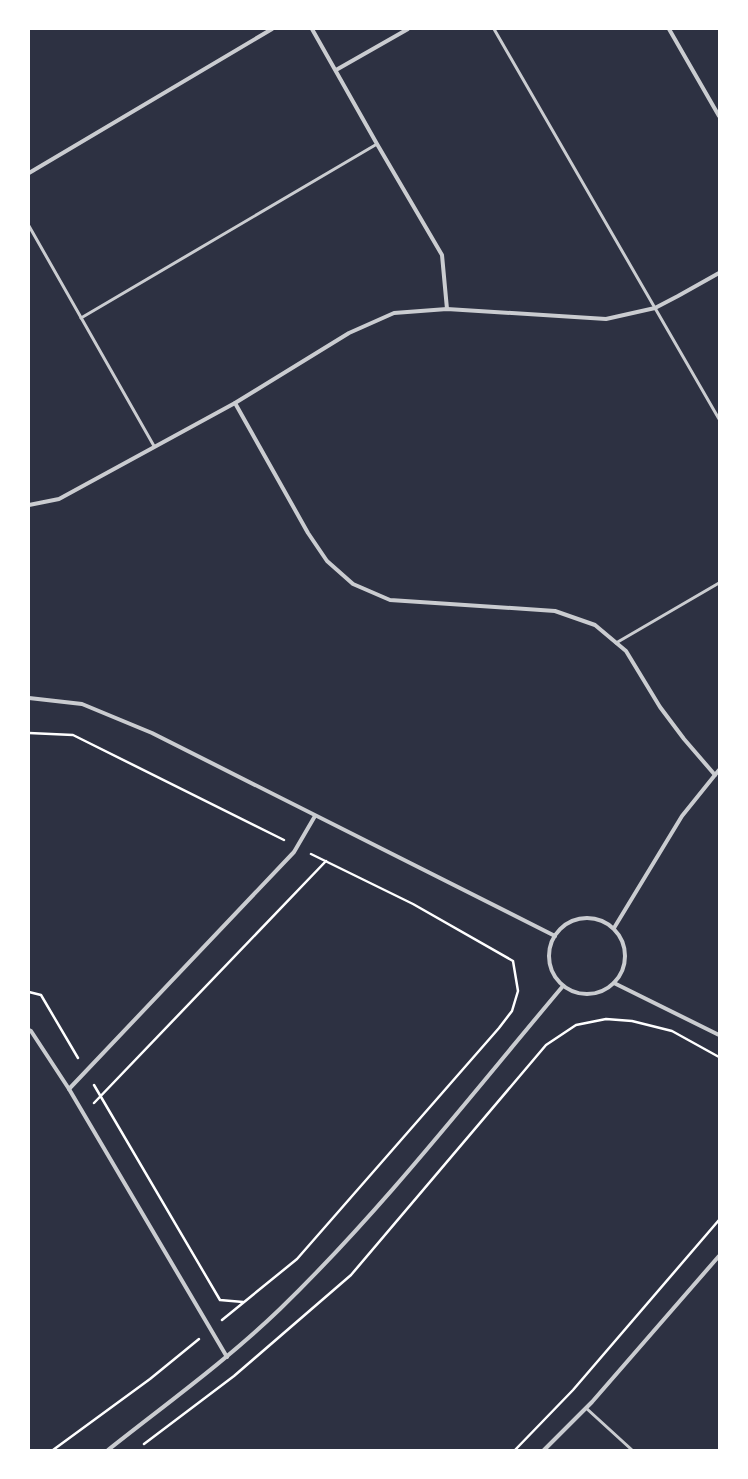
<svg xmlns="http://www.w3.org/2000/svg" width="748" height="1479" font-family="Rubik,sans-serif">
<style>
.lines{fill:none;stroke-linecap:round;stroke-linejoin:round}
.path{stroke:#fff;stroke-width:2.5}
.service{stroke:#caccd0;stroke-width:3}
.minor{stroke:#caccd0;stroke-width:4}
</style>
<rect width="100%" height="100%" fill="#2d3142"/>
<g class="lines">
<!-- path -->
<g class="path">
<polyline points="29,733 73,735 284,840"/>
<polyline points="29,992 41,995 78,1058"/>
<polyline points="94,1085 220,1300 243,1302"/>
<polyline points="94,1103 326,861"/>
<polyline points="222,1320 297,1259 499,1028 512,1011 518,991 513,961 413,904 311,854"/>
<polyline points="144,1444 234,1376 351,1275 546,1045 576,1025 606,1019 632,1021 672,1031 719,1057"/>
<polyline points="53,1450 150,1379 199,1339"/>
<polyline points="515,1450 573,1390 719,1220"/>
</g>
<!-- service -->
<g class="service">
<polyline points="494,29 719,419"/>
<polyline points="29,226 154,446"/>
<polyline points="81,318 377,144"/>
<polyline points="616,643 719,583"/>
<polyline points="586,1408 632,1450"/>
</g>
<!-- minor -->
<g class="minor">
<polyline points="312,29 377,144 442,255 447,309"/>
<polyline points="669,29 719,116"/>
<polyline points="336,70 408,29"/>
<polyline points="29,173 272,29"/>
<polyline points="235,403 308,533 327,561 353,584 390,600 555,611 595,625 626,651 660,707 684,739 715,775"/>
<polyline points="29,505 59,499 235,403 349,333 394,313 447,309 606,319 655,308 678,296 719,273"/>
<polyline points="29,698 82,704 152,733 555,936"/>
<circle cx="587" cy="956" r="38"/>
<polyline points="614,928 682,816 719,770"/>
<polyline points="614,983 719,1035"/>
<polyline points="29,1030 31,1031 69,1089 227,1357"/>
<polyline points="69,1089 294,852 315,816"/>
<path d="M 108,1450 C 166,1404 226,1361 280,1309 C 383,1209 471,1095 563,986"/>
<polyline points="544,1450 592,1402 719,1256"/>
</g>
</g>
<!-- border -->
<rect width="748" height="1479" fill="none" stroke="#ffffff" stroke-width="60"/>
</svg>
